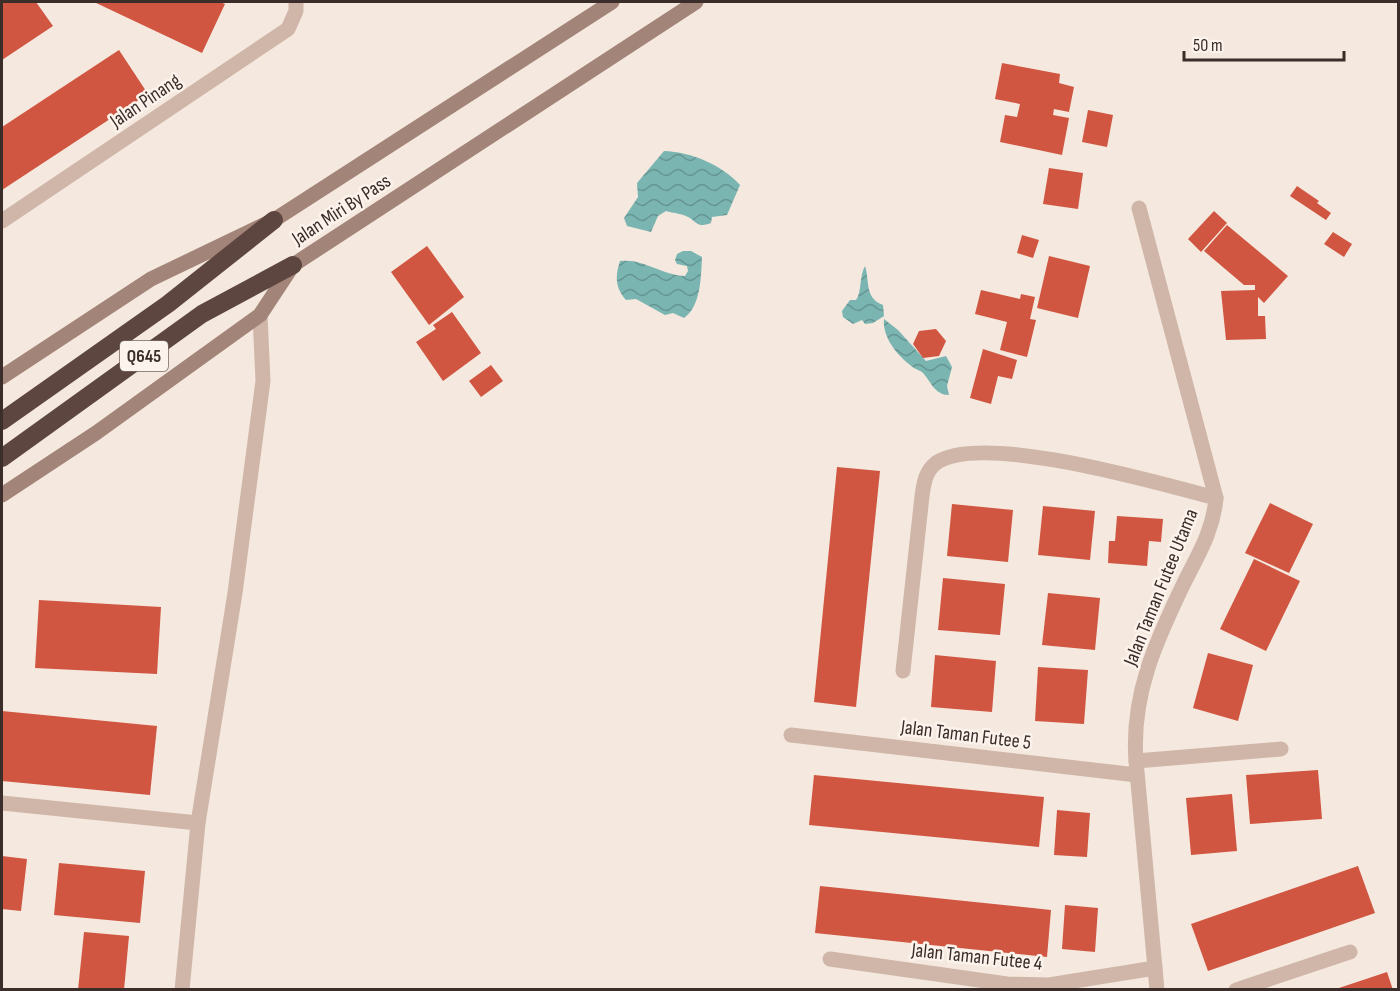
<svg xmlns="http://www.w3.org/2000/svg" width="1400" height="991" font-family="'Sofia Sans Condensed',sans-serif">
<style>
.water{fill:url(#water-waves)}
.building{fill:#d05641}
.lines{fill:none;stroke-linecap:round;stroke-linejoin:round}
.street{stroke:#cfb6a9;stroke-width:15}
.secondary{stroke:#a38479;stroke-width:15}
.highway{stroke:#5d463f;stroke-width:18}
.labels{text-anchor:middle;stroke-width:5;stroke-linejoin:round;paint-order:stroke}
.shield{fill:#fcf3ec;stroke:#756864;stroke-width:1.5}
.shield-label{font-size:18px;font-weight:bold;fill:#3b2d29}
.street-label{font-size:20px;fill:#3b2d29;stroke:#fcf3ec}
</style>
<defs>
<pattern id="water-waves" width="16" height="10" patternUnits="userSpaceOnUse" patternTransform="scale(1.5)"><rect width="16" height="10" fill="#7ab5b2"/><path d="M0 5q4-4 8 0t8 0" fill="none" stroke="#659491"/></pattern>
</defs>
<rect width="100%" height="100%" fill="#f5e8de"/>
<!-- water -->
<g class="water">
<path d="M 664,151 C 692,152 722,165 740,185 L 727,215 L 712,217 L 711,223 C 699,227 699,225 690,218 C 684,214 673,213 666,211 L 658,216 L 651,232 L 627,226 L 624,218 L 638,197 L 637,183 Z"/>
<path d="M 683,251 L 691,251 L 702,257 C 701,277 701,306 684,318 L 673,313 L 665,315 L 636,299 L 626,300 C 615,288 615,276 620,261 C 643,258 659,274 685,276 L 688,271 L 687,266 L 677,264 L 675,260 L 677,254 Z"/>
<path d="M 865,266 C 870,281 864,298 883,305 L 884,316 L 873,323 L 865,324 L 862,320 L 853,324 L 843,317 L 842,311 L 850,300 L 856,300 C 862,292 859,277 865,266 Z"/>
<path d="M 884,319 L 898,330 L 926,361 L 946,356 L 952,367 L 947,386 L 949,395 C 935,395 931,382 923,373 C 921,371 916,369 914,368 C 900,358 882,339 884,319 Z"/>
</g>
<!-- building -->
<g class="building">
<polygon points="2,2 36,2 53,26 2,60"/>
<polygon points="94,2 220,2 225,4 202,53"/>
<polygon points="119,50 148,94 2,190 2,127"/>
<polygon points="1002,63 1060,74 1059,83 1074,87 1069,112 1054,109 1053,115 1069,118 1062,155 1000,142 1005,115 1017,117 1020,104 995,99"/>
<polygon points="1088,110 1113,115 1107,147 1082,142"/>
<polygon points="1049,168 1083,173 1078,209 1043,204"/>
<polygon points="1297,186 1319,201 1317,203 1331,213 1326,220 1290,196"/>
<polygon points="1214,211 1227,223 1201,252 1188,239"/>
<polygon points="1227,225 1288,276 1264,303 1258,297 1258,316 1265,316 1266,339 1226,340 1221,291 1255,290 1255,285 1244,285 1204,251"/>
<polygon points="1333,232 1352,244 1344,257 1324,244"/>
<polygon points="1022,235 1039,240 1033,258 1017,253"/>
<polygon points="427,246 464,297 429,325 391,272"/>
<polygon points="1049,256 1090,266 1078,318 1037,308"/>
<polygon points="981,290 1020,299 1021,294 1035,297 1030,319 1036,320 1027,357 1000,350 1007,322 975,314"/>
<polygon points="452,312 481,353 443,381 416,342 436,329 433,325"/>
<polygon points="936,329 946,341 939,356 923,358 913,344 919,331"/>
<polygon points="983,349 1017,360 1012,379 998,376 991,404 970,398"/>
<polygon points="491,365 503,381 481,397 469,381"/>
<polygon points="837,467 880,471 856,707 814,702"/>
<polygon points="1270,503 1313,524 1289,573 1245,553"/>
<polygon points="952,504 1013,510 1008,562 947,556"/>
<polygon points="1043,506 1095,511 1090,560 1038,555"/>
<polygon points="1117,516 1163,519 1161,542 1149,541 1147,566 1108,563 1109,541 1115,541"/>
<polygon points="1254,559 1300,581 1266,651 1220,629"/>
<polygon points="943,578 1005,584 1000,635 938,630"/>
<polygon points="1048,593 1100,598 1095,650 1042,645"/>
<polygon points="39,600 161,607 157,674 35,668"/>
<polygon points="1208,653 1253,665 1238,721 1193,708"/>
<polygon points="935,655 996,661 992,712 931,707"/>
<polygon points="1038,667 1088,670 1084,724 1035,721"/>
<polygon points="2,711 157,726 150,795 2,781"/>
<polygon points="1318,770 1322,819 1250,824 1246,775"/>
<polygon points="814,775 1044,797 1039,847 809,825"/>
<polygon points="1232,794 1237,851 1191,855 1186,798"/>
<polygon points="1057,810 1090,813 1087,857 1054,855"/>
<polygon points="2,856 27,859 21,911 2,909"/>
<polygon points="59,863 145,871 140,923 54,915"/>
<polygon points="1358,866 1375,913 1208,971 1191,924"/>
<polygon points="820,886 1051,910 1047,957 815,933"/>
<polygon points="1065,905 1098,908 1095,952 1062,949"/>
<polygon points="84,932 129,936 124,990 78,990"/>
<polygon points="1387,972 1393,990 1336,990 1336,989"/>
</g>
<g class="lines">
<!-- street -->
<g class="street">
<path d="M 1139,208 L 1216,498 C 1213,531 1199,553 1184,583 C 1156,641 1131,695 1136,761 L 1157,990"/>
<polyline points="2,221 288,29 296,11 296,2"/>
<path d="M 903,671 L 922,496 C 924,483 925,472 936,463 C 982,431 1161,484 1216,498"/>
<polyline points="791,735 1137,775"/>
<polyline points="1136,761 1281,749"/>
<polyline points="2,803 198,823"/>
<polyline points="830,959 1007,984 1049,985 1155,968"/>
<polyline points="182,990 198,823 235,593 263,381 260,315"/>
<polyline points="1236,990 1350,952"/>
</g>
<!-- secondary -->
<g class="secondary">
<polyline points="2,377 151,279 274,220 612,2"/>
<polyline points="2,495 96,433 260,315 293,265 696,2"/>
</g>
<!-- highway -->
<g class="highway">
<polyline points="2,421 168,304 274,220"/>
<polyline points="2,458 202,314 293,265"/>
</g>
</g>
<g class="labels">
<!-- shield labels -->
<rect class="shield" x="120" y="341" width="48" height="30" rx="4.5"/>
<g class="shield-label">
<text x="144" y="362">Q645</text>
</g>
<!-- street labels -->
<g class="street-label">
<text transform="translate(145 100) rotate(-34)" y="7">Jalan Pinang</text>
<text transform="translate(341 209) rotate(-33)" y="7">Jalan Miri By Pass</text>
<text transform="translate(1160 587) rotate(-68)" y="7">Jalan Taman Futee Utama</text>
<text transform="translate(966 734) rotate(7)" y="7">Jalan Taman Futee 5</text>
<text transform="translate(977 956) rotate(6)" y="7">Jalan Taman Futee 4</text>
</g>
</g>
<!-- border -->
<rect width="1400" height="991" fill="none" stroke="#3b2d29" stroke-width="6"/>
<!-- scale -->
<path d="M1184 51v9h160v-9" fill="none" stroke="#3b2d29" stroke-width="3"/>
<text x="1193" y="51" font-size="18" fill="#3b2d29" stroke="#fcf3ec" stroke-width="4.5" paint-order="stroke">50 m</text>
</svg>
